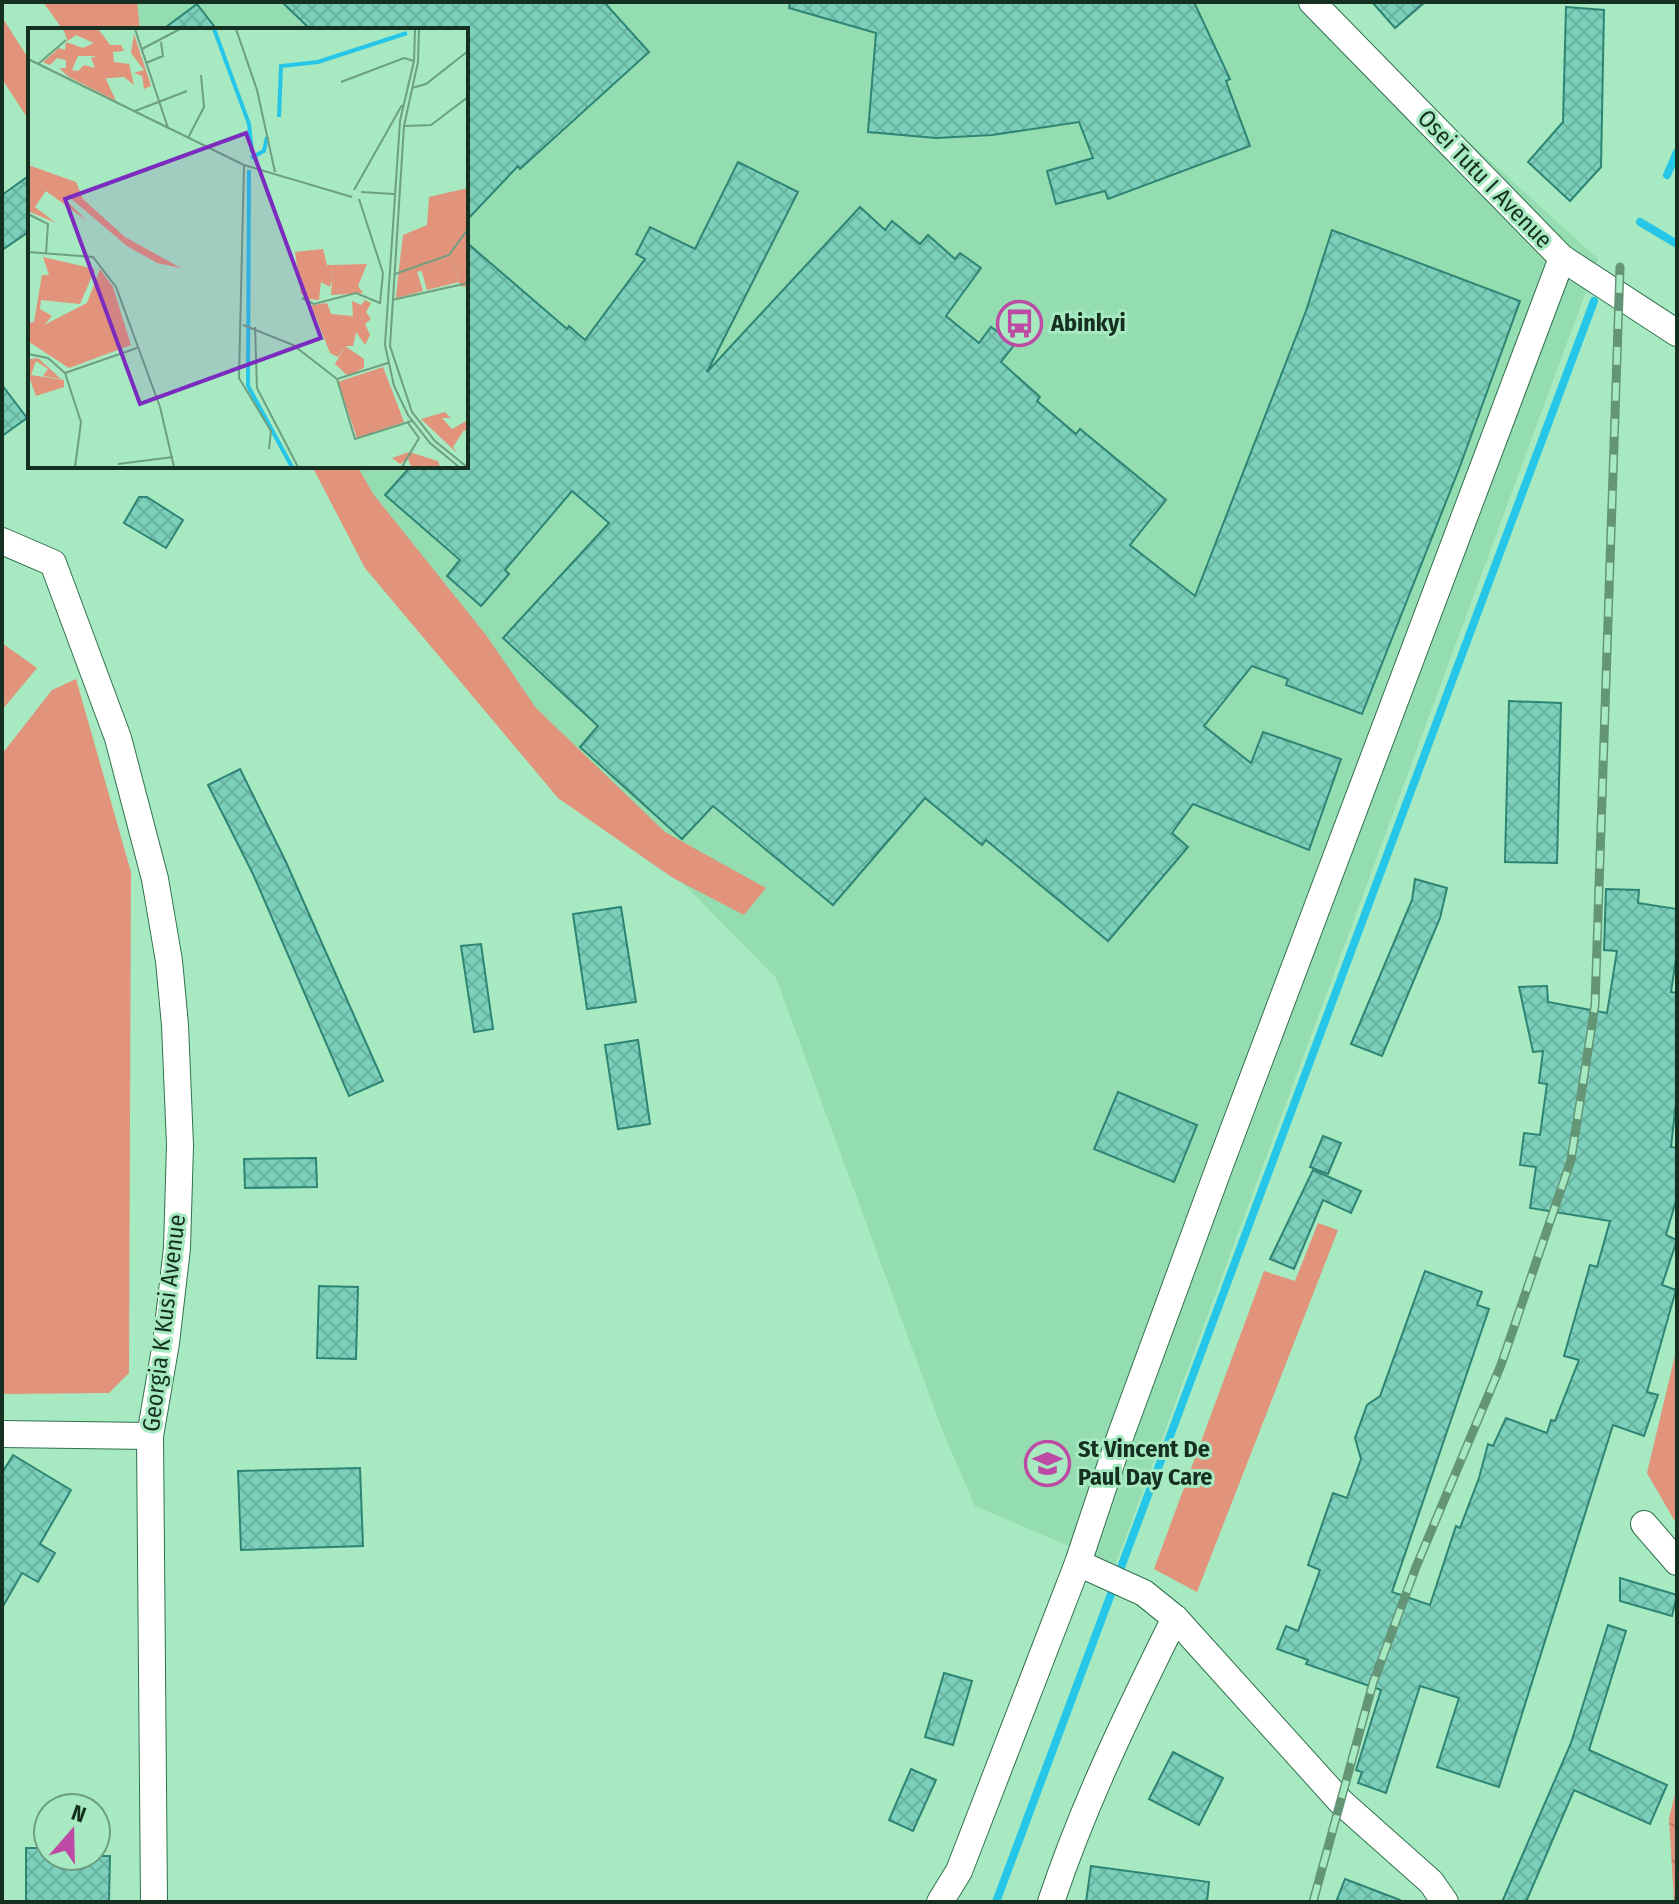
<svg xmlns="http://www.w3.org/2000/svg" width="1679" height="1904" font-family="'Fira Sans Condensed',sans-serif">
<style>
.built{fill:#94ddb1}
.grass{fill:#e2937b}
.forest{fill:url(#forest-crowns)}
.lines{fill:none;stroke-linecap:round;stroke-linejoin:round}
.stream{stroke:#25c6e8;stroke-width:8}
.building{fill:url(#building-cross-hatch);stroke:#2e8574;stroke-width:2}
.minor-casing{stroke:#31714e;stroke-width:28}
.minor{stroke:#fff;stroke-width:26}
.rail-casing{stroke:#649577;stroke-width:9}
.rail{stroke:#a7e9c0;stroke-width:6;stroke-dasharray:18;stroke-linecap:butt}
.labels{text-anchor:middle;stroke-width:6;stroke-linejoin:round;paint-order:stroke}
.street-label{font-size:24px;fill:#153020;stroke:#a7e9c0}
.poi-label{font-size:24px;font-weight:bold;fill:#153020;stroke:#a7e9c0;text-anchor:start}
.inset-river{fill:none;stroke:#25c6e8;stroke-width:4}
.inset-road{fill:none;stroke:#6d9f80;stroke-width:2}
.view{fill:#7b2cbf;fill-opacity:0.15;stroke:#7b2cbf;stroke-width:4}
.inset-edge{fill:none;stroke:#153020;stroke-width:4}
</style>
<defs>
<pattern id="forest-crowns" width="20" height="18" patternUnits="userSpaceOnUse" patternTransform="scale(2)"><rect width="20" height="18" fill="#e2937b"/><path d="M2 6a3 3 0 1 1 6 0M12 15a3 3 0 1 1 6 0" fill="none" stroke="#b67864"/></pattern>
<pattern id="building-cross-hatch" width="8" height="8" patternUnits="userSpaceOnUse" patternTransform="scale(2)"><rect width="8" height="8" fill="#7bcfbb"/><path d="M0 0l8 8M0 8l8-8" fill="none" stroke="#69b2a0"/></pattern>
</defs>
<rect width="100%" height="100%" fill="#a7e9c0"/>
<!-- built -->
<polygon class="built" points="59,2 1330,2 1445,120 1598,259 1115,1566 975,1506 943,1432 776,978 441,637 342,466 466,466 466,30 82,30"/>
<!-- grass -->
<g class="grass">
<polygon points="43,2 137,2 140,30 63,30"/>
<polygon points="2,17 30,61 30,122 2,79"/>
<polygon points="312,466 357,466 374,495 486,635 536,708 665,832 766,888 744,915 673,878 558,798 365,568"/>
<polygon points="2,643 37,668 2,710"/>
<polygon points="76,679 131,872 129,1373 109,1393 2,1394 2,754 52,690"/>
<polygon points="1318,1223 1338,1230 1197,1592 1154,1569 1264,1271 1295,1281"/>
<polygon points="1677,1347 1677,1525 1647,1473"/>
</g>
<!-- forest -->
<polygon class="forest" points="1677,1786 1677,1902 1674,1902 1669,1818"/>
<g class="lines">
<!-- stream -->
<g class="stream">
<polyline points="1667,175 1677,152"/>
<polyline points="1640,222 1677,244"/>
<polyline points="996,1902 1594,301"/>
</g>
</g>
<!-- building -->
<g class="building">
<polygon points="282,2 604,2 649,52 520,169 518,166 466,221 466,30 311,30"/>
<polygon points="790,2 1194,2 1230,79 1226,81 1250,146 1108,199 1105,191 1056,204 1047,171 1093,158 1079,122 992,135 936,138 868,132 876,33 789,8"/>
<polygon points="1372,2 1425,2 1395,28"/>
<polygon points="197,4 217,30 162,30"/>
<polygon points="1566,7 1604,10 1601,167 1570,201 1528,162 1563,122"/>
<polygon points="738,162 798,192 707,372 860,207 885,230 892,221 920,244 928,235 955,259 960,253 981,268 946,316 979,343 991,327 1015,344 1001,362 1040,397 1037,401 1076,434 1080,429 1166,500 1130,545 1195,596 1306,311 1332,230 1520,301 1459,469 1362,714 1286,685 1288,679 1252,666 1204,726 1251,763 1263,732 1341,759 1309,850 1193,804 1172,833 1188,847 1108,941 986,840 982,845 925,798 833,905 713,806 682,839 580,747 598,726 503,638 609,523 572,491 505,570 509,574 481,606 447,576 460,560 385,495 411,466 466,466 466,242 567,329 569,326 585,340 645,259 636,254 650,227 695,249"/>
<polygon points="30,175 30,231 2,250 2,195"/>
<polygon points="2,385 27,418 2,436"/>
<polygon points="139,497 147,497 183,520 166,548 124,523"/>
<polygon points="1509,701 1561,703 1557,863 1505,862"/>
<polygon points="240,769 286,862 383,1081 349,1096 253,874 208,785"/>
<polygon points="1415,879 1447,888 1440,918 1382,1056 1351,1044 1412,900"/>
<polygon points="1606,889 1639,890 1638,903 1677,909 1677,952 1671,992 1677,993 1677,1094 1671,1147 1677,1148 1677,1197 1666,1235 1677,1240 1662,1285 1676,1290 1647,1392 1658,1395 1644,1436 1613,1425 1499,1787 1437,1767 1459,1698 1420,1686 1386,1793 1358,1783 1362,1772 1356,1770 1381,1690 1306,1664 1308,1660 1277,1649 1286,1626 1298,1631 1320,1570 1308,1565 1333,1493 1347,1498 1361,1459 1355,1438 1367,1405 1380,1396 1425,1271 1482,1292 1477,1305 1489,1309 1392,1592 1430,1605 1456,1526 1460,1528 1479,1478 1488,1444 1493,1446 1506,1418 1547,1433 1551,1420 1555,1421 1579,1360 1564,1356 1590,1265 1597,1267 1610,1221 1530,1208 1536,1167 1520,1165 1524,1133 1540,1135 1547,1084 1539,1083 1543,1051 1533,1052 1519,987 1547,986 1548,1002 1607,1013 1617,951 1604,950"/>
<polygon points="621,907 636,1002 587,1009 573,914"/>
<polygon points="481,944 493,1029 474,1032 461,946"/>
<polygon points="638,1040 650,1124 618,1129 605,1045"/>
<polygon points="1118,1092 1197,1125 1174,1182 1094,1149"/>
<polygon points="1323,1136 1341,1143 1328,1174 1310,1167"/>
<polygon points="316,1158 317,1187 245,1188 244,1159"/>
<polygon points="1313,1170 1361,1191 1351,1213 1323,1200 1294,1269 1270,1259"/>
<polygon points="319,1286 358,1287 356,1359 317,1358"/>
<polygon points="13,1455 71,1490 40,1544 55,1553 38,1582 22,1573 2,1608 2,1473"/>
<polygon points="360,1468 363,1546 241,1550 238,1471"/>
<polygon points="1620,1578 1677,1595 1672,1616 1620,1601"/>
<polygon points="1608,1625 1626,1631 1589,1750 1667,1785 1650,1824 1574,1790 1526,1902 1502,1902 1571,1743"/>
<polygon points="944,1673 972,1681 953,1745 925,1737"/>
<polygon points="1173,1752 1223,1778 1199,1825 1149,1799"/>
<polygon points="911,1769 936,1780 913,1831 889,1820"/>
<polygon points="26,1848 48,1848 48,1856 110,1856 109,1902 26,1902"/>
<polygon points="1091,1866 1209,1882 1207,1902 1086,1902"/>
<polygon points="1345,1879 1400,1900 1400,1902 1336,1902"/>
</g>
<g class="lines">
<defs>
<g id="minor">
<polyline points="1312,2 1562,258 1677,333"/>
<polyline points="2,541 53,563 118,738 155,879 169,961 175,1025 180,1145 177,1248 166,1343 150,1436 154,1902"/>
<polyline points="2,1434 150,1436"/>
<polyline points="1644,1524 1677,1562"/>
<polyline points="1078,1563 1144,1593 1175,1618 1341,1802 1431,1882 1445,1902"/>
<polyline points="940,1902 959,1871 1078,1563 1120,1437 1220,1165 1562,258"/>
<path d="M 1051,1902 C 1084,1803 1129,1711 1175,1618"/>
</g>
</defs>
<!-- minor casing -->
<use href="#minor" class="minor-casing"/>
<!-- minor -->
<use href="#minor" class="minor"/>
<defs>
<polyline id="rail" points="1313,1902 1373,1683 1416,1567 1501,1365 1571,1160 1595,1005 1620,267"/>
</defs>
<!-- rail casing -->
<use href="#rail" class="rail-casing"/>
<!-- rail -->
<use href="#rail" class="rail"/>
</g>
<!-- icons -->
<defs>
<symbol id="bus-ring" viewBox="-11 -11 22 22"><circle r="9.5" fill="#a7e9c0" stroke="#bd4aa4" stroke-width="1.5"/><path d="M-5-6H5V4H4V6H2V4H-2V6H-4V4H-5ZM-3.5-4V0h7V-4ZM-3.5 1.2v1.5H-2V1.2ZM2 1.2v1.5H3.5V1.2Z" fill="#bd4aa4"/></symbol>
<symbol id="school-ring" viewBox="-11 -11 22 22"><circle r="9.5" fill="#a7e9c0" stroke="#bd4aa4" stroke-width="1.5"/><path d="M0-5L7-2L0 1L-7-2ZM-4 1L0 2.5L4 1V4Q0 6-4 4Z" fill="#bd4aa4"/></symbol>
</defs>
<g fill-rule="evenodd">
<use href="#bus-ring" x="994" y="298" width="51" height="51"/>
<use href="#school-ring" x="1022" y="1438" width="51" height="51"/>
</g>
<g class="labels">
<!-- street labels -->
<g class="street-label">
<text transform="translate(1485 179) rotate(46)" y="8">Osei Tutu I Avenue</text>
<text transform="translate(164 1323) rotate(-83)" y="8">Georgia K Kusi Avenue</text>
</g>
<!-- poi labels -->
<g class="poi-label">
<text x="1051" y="331">Abinkyi</text>
<text x="1078" y="1457">St Vincent De<tspan x="1078" dy="28">Paul Day Care</tspan></text>
</g>
</g>
<!-- overview -->
<g transform="translate(28 28)">
<rect width="440" height="440" fill="#a7e9c0"/>
<path d="M 35,1 L 70,1 L 77,10 L 68,16 L 48,7 L 40,13 ZM 43,42 L 76,47 L 88,73 L 41,49 ZM 0,137 L 48,154 L 55,171 L 97,209 L 153,240 L 129,235 L 99,218 L 40,168 L 37,171 L 59,193 L 18,163 L 7,179 L 28,195 L 0,183 ZM 295,221 L 299,237 L 305,237 L 304,252 L 302,259 L 293,254 L 291,272 L 280,271 L 273,265 L 267,224 ZM 15,229 L 67,241 L 52,276 L 13,272 L 12,281 L 24,288 L 16,297 L 59,275 L 72,241 L 85,259 L 103,317 L 41,340 L 1,314 L 0,295 L 6,294 L 14,247 L 21,247 ZM 419,233 L 426,234 L 431,254 L 399,262 L 393,241 ZM 389,243 L 395,263 L 368,270 L 370,249 ZM 317,318 L 336,331 L 336,340 L 320,348 L 307,336 ZM 10,330 L 33,351 L 15,348 L 20,341 L 8,333 L 3,347 L 36,352 L 36,359 L 8,368 L 0,346 L 2,331 ZM 355,339 L 376,394 L 329,410 L 310,354 ZM 417,384 L 423,390 L 414,390 L 424,401 L 440,392 L 440,404 L 436,402 L 425,419 L 429,425 L 393,391 Z" fill="#e2937b"/>
<path d="M 106,6 L 123,58 L 116,61 L 114,48 L 106,45 L 116,42 L 103,25 ZM 77,10 L 82,17 L 93,17 L 96,23 L 85,24 L 86,34 L 101,36 L 106,57 L 96,49 L 68,51 L 48,45 L 56,37 L 67,40 L 63,30 L 68,28 L 50,28 L 41,49 L 31,40 L 38,40 L 38,32 L 29,30 L 22,37 L 15,34 L 31,20 L 37,22 L 38,14 L 55,20 ZM 440,160 L 440,259 L 432,258 L 426,234 L 370,249 L 375,207 L 399,197 L 401,169 ZM 339,236 L 330,258 L 335,265 L 303,267 L 305,237 ZM 337,272 L 343,275 L 338,284 L 343,291 L 337,296 L 342,307 L 337,317 L 328,304 L 325,318 L 317,318 L 310,329 L 302,325 L 283,277 L 299,275 L 303,286 L 325,288 L 324,273 L 333,277 ZM 381,424 L 410,433 L 412,439 L 383,438 L 380,431 L 372,436 L 364,430 Z" fill="#e2937b"/>
<path class="inset-river" d="M 186,1 L 221,96 L 224,124M 251,89 L 253,38 L 290,34 L 379,5M 223,130 L 236,123 L 239,109M 221,142 L 220,358 L 264,439"/>
<path class="inset-road" d="M 107,1 L 140,100M 208,1 L 229,62 L 247,144M 387,1 L 386,33 L 372,93 L 357,317 L 366,358 L 380,387 L 402,415 L 431,439M 391,1 L 390,34 L 376,98 L 362,318 L 384,384 L 407,413 L 439,439M 114,21 L 152,1M 0,31 L 216,137 L 324,169M 118,35 L 135,28 L 133,14M 10,36 L 38,12M 313,54 L 376,30 L 386,33M 384,60 L 398,56 L 440,23M 107,83 L 159,63M 376,98 L 403,97 L 440,69M 160,110 L 176,79 L 173,47M 216,137 L 211,350 L 243,403 L 241,421M 326,162 L 374,77M 333,164 L 366,166M 331,171 L 355,245M 0,186 L 20,196 L 18,225M 0,224 L 65,229 L 88,259 L 132,379 L 146,439M 367,246 L 421,227 L 440,201M 274,270 L 286,276 L 328,265 L 352,275 L 355,245M 364,272 L 440,255M 215,297 L 265,317 L 309,351 L 360,335M 227,299 L 229,360 L 270,439M 0,326 L 20,330 L 37,345 L 53,394 L 47,439M 37,345 L 109,320M 309,351 L 327,411 L 384,393M 90,436 L 145,429M 374,439 L 391,410 L 380,395"/>
<path class="view" d="M 218,105 L 293,310 L 112,376 L 37,171 Z"/>
<rect width="440" height="440" class="inset-edge"/>
</g>
<!-- border -->
<rect width="1679" height="1904" fill="none" stroke="#153020" stroke-width="8"/>
<!-- north arrow -->
<g transform="translate(72 1832) rotate(20)"><circle r="38" fill="#a7e9c0" stroke="#6d9f80" stroke-width="2"/>
<path d="M0-6L14 30L0 20L-14 30Z" fill="#bd4aa4"/>
<text y="-12" font-size="22" font-weight="bold" text-anchor="middle" fill="#153020">N</text>
</g>
</svg>
